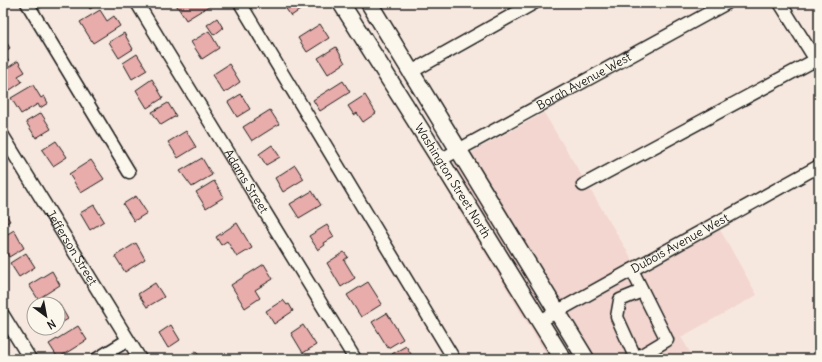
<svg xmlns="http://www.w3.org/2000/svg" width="822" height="362" font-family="Delius,sans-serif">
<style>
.built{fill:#f2d6cf}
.building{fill:#e8acab;stroke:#1c1c1c}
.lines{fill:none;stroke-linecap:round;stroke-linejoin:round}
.minor-casing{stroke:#1c1c1c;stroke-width:15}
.major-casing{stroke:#1c1c1c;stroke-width:19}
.minor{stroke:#fbf7ec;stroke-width:12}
.major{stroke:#fbf7ec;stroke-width:16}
.labels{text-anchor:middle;stroke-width:3;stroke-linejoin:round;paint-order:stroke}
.street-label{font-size:12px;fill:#1c1c1c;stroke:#fbf7ec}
</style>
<rect width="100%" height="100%" fill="#f7e8df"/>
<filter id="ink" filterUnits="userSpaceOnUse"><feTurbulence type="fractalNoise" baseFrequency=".025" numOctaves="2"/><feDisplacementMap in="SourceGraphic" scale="8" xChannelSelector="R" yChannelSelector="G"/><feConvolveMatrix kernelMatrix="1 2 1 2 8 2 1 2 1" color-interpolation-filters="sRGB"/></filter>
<g filter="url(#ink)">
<!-- built -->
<polygon class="built" points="544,113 641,274 719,228 757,295 681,337 694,359 549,359 436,172"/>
<!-- building -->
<g class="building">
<polygon points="37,3 48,3 40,8"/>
<polygon points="86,3 99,3 90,9"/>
<polygon points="175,3 207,3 209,6 186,20"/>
<polygon points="282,3 304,3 306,6 291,16"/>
<polygon points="100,10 107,21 114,16 120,26 93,43 80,22"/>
<polygon points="217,18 223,28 214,35 207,25"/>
<polygon points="320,24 329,38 307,52 298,38"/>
<polygon points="209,31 219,48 202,59 191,42"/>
<polygon points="124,33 133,49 119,58 109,42"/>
<polygon points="3,37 10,48 3,53 9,62 3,65"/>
<polygon points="336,47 345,63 328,74 318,58"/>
<polygon points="137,54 147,70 132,79 123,63"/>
<polygon points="18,61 25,72 18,76 22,82 7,92 3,85 3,71"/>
<polygon points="229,64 240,82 224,93 212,75"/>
<polygon points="152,79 163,98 147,108 136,90"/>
<polygon points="343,81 350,92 320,111 313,100"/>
<polygon points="33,85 41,98 44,96 48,103 40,108 38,104 21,114 11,98"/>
<polygon points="241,94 250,109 237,117 228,102"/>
<polygon points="365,95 376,113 363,122 357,113 354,115 348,106"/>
<polygon points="168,103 176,116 161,125 152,112"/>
<polygon points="270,110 279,124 252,141 243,127"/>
<polygon points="41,113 51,129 36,138 26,122"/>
<polygon points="186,131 196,147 178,158 168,142"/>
<polygon points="56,141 67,157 53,166 42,150"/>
<polygon points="272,145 280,157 266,165 259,154"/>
<polygon points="202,158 212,175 192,187 180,171"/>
<polygon points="91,160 104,179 81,193 69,174"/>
<polygon points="295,165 304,179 283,192 275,178"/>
<polygon points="214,181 224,197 206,208 196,192"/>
<polygon points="312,191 321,205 299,218 290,204"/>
<polygon points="136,196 147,213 134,221 123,204"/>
<polygon points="94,205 104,221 90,230 80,213"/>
<polygon points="3,210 10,221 3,225"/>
<polygon points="237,223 252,248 237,257 227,241 221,245 216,237"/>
<polygon points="327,225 334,237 324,243 325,245 318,250 309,236"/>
<polygon points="14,230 24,248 9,257 3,247 3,237"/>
<polygon points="136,243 145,259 125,272 115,256"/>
<polygon points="344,252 348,257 344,260 355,278 341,287 327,263"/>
<polygon points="26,253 35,267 19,277 10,263"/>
<polygon points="264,264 273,279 255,290 260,298 245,308 231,285"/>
<polygon points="52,271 60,285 38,299 29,285"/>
<polygon points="368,282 382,304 361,317 347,295"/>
<polygon points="155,283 164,297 147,307 138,294"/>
<polygon points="283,300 287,305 289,304 293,311 274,324 266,311"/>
<polygon points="58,302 68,319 58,325 58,304 56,304"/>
<polygon points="387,313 403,339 388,348 372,322"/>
<polygon points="171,325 180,340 168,348 159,333"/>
<polygon points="303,325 316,345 303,353 291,333"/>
<polygon points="78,326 87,340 58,358 49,344"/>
<polygon points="406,346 414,359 395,359 392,354"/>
<polygon points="196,351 201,359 182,359"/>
</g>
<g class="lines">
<defs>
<g id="minor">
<polyline points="27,3 129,172"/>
<path id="s1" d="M 137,3 L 355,359"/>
<polyline points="240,3 454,359"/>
<polyline points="780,3 819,65"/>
<polyline points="411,72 534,3"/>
<path id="s2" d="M 3,136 L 140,359"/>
<path id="s3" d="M 440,160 L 727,3"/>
<polyline points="583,185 819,58"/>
<polyline points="632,270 667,340 635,359"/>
<polyline points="3,315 30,359"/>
<path id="s4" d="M 540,321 L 819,166"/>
<polyline points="97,359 128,340"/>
<polyline points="636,359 617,317 620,300 642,291"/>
</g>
<g id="major">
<path id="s5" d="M 341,3 L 440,160 L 563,359"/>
<polyline points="369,3 586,359"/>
</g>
</defs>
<!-- minor casing -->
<use href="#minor" class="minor-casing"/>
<!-- major casing -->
<use href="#major" class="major-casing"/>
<!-- minor -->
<use href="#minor" class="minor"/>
<!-- major -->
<use href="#major" class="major"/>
</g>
</g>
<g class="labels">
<!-- street labels -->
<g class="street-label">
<text dy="4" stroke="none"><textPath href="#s3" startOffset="164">Borah Avenue West</textPath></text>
<text dy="4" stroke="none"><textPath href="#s5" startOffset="210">Washington Street North</textPath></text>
<text dy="4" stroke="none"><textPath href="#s1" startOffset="209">Adams Street</textPath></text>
<text dy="4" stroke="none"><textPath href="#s4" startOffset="160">Dubois Avenue West</textPath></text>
<text dy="4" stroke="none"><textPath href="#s2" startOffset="131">Jefferson Street</textPath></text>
</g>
</g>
<!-- margin -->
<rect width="822" height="362" fill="none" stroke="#fbf7ec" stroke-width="16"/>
<rect x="8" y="8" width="806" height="346" fill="none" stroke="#1c1c1c" stroke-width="1.5" filter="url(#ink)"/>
<!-- north arrow -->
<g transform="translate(46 316) rotate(148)"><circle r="19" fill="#fbf7ec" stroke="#a29f99"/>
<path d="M0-3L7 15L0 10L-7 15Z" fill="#1c1c1c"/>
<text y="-6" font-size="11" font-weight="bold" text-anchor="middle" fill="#1c1c1c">N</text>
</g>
</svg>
